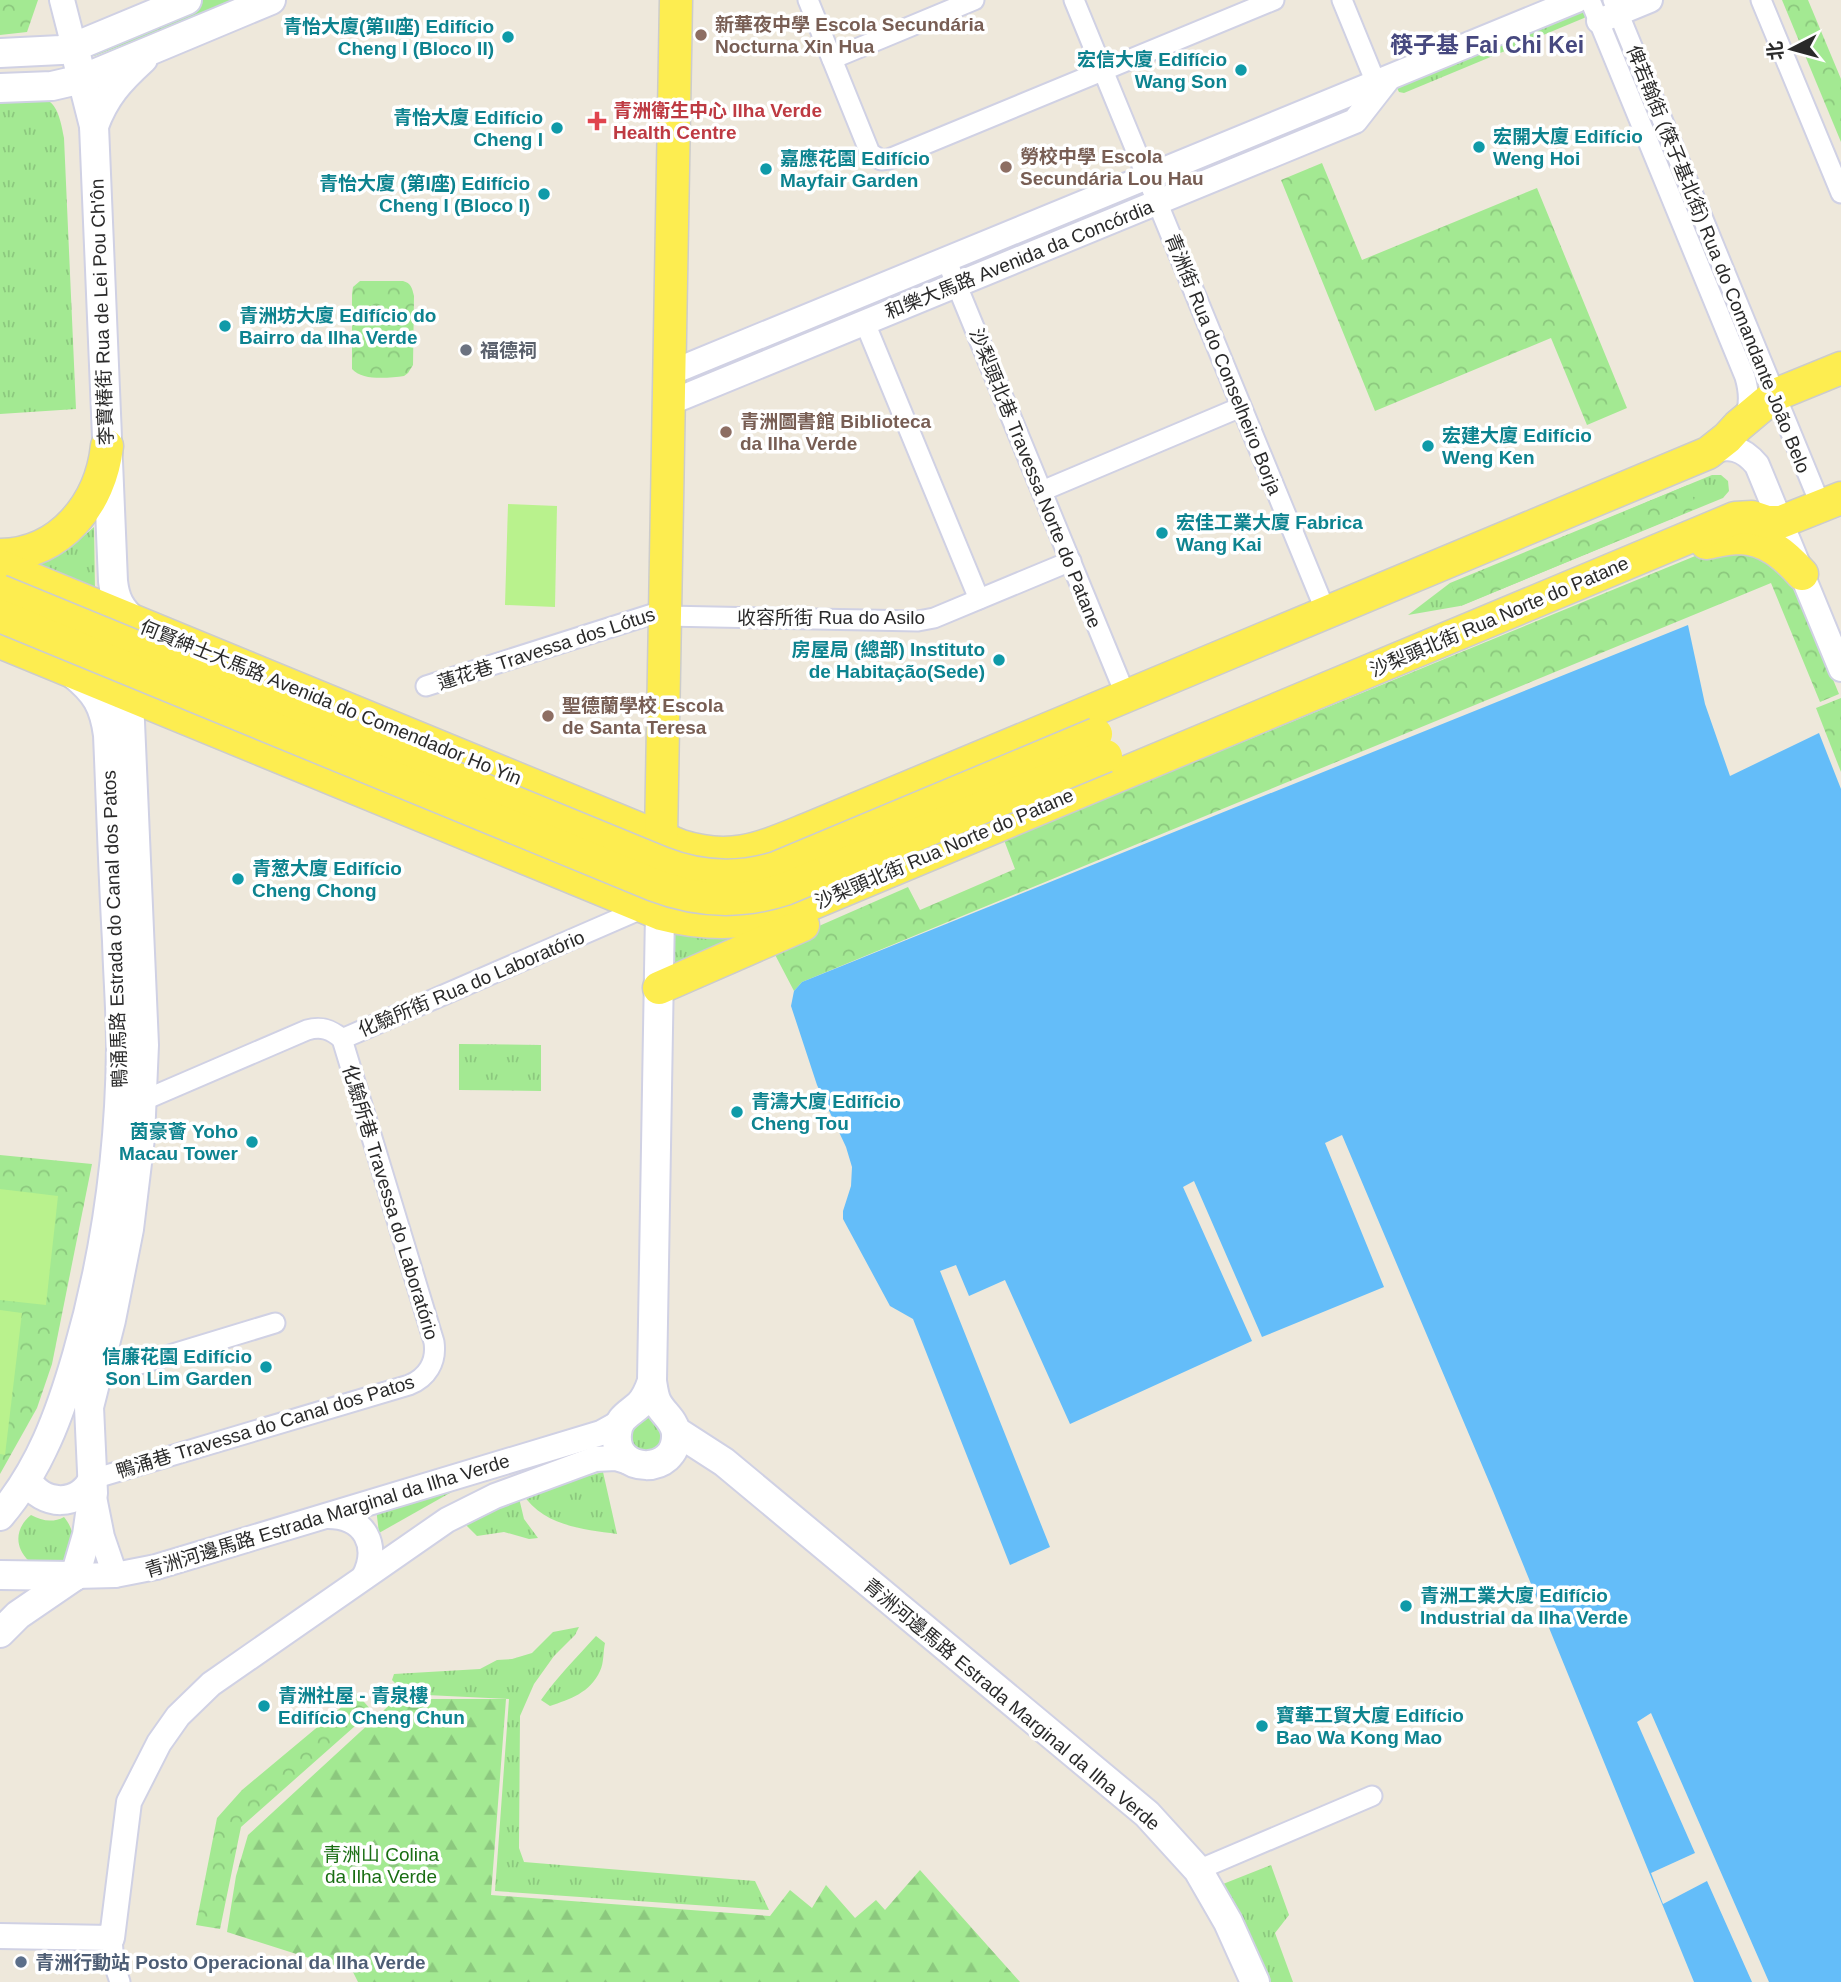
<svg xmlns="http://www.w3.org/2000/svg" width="1841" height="1982" font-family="Helvetica,'Noto Sans SC',sans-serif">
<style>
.grass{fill:url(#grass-tufts)}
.forest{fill:url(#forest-firs)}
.park{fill:url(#park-crowns)}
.pitch{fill:#b9f28d}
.water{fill:#64bdf9}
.pier{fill:#eee8db}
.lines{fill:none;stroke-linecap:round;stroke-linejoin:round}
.minor-casing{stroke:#d0d1e4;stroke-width:23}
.tertiary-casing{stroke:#d0d1e4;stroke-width:28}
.secondary-casing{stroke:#d0d1e4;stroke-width:32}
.primary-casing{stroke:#ccc;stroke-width:35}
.minor{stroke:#fff;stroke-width:19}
.tertiary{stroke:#fff;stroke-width:24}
.secondary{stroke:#fff;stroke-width:28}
.primary{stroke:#fded50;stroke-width:32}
.primary-bridge-casing{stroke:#ccc;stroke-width:35;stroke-linecap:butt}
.primary-bridge{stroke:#fded50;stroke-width:32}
.education-dot{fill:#8d6e63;stroke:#fff;stroke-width:2.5}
.culture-dot{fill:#0f9aa8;stroke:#fff;stroke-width:2.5}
.health-dot{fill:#e0444e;stroke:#fff;stroke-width:2.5}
.worship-dot{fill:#6b7280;stroke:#fff;stroke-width:2.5}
.service-dot{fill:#5c6f8a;stroke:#fff;stroke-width:2.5}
.labels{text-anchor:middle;stroke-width:7;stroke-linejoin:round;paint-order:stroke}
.education-label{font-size:19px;font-weight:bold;fill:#785e54;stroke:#fff;text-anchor:start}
.culture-label{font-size:19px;font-weight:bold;fill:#0d838f;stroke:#fff;text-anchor:start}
.health-label{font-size:19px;font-weight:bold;fill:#be3a42;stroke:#fff;text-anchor:start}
.street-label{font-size:19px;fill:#2a2a2a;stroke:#fff}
.worship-label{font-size:19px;font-weight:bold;fill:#5b616d;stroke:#fff;text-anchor:start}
.park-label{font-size:19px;fill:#196e13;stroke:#fff}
.service-label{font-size:19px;font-weight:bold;fill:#4e5e75;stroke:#fff;text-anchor:start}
.quarter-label{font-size:23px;font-weight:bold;fill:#46487f;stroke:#fff}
</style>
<defs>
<pattern id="grass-tufts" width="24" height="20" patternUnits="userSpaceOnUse" patternTransform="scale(1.75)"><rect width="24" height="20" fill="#a3e992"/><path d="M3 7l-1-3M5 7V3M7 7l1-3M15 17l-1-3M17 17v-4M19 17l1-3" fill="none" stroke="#8cc87e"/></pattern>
<pattern id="forest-firs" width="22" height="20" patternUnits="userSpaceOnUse" patternTransform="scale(1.75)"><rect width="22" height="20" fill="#a3e992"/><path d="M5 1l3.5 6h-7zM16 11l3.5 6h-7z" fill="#8cc87e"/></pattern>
<pattern id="park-crowns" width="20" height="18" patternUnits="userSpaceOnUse" patternTransform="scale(1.75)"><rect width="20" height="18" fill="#a3e992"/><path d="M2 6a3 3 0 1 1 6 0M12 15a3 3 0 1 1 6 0" fill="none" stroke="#8cc87e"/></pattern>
</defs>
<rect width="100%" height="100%" fill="#eee8db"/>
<!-- grass -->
<g class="grass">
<polygon points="202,0 243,0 94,56 88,43"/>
<polygon points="1585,9 1588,15 1584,18 1404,93 1399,92 1396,86"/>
<path d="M 0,95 C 43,98 56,88 64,138 L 76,409 L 0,414 Z"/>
<polygon points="1712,475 1721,475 1728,481 1729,491 1723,498 1460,606 1408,615 1450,583"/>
<path d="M 94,527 L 95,591 L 27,564 C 52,555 74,546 94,527 Z"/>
<polygon points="670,922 749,930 671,966"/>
<polygon points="459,1044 541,1045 541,1091 459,1090"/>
<polygon points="647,1413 669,1439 642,1459 624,1430"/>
<path d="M 603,1472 L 617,1534 C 582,1529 543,1526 522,1493 Z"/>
<polygon points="464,1485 379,1533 376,1508"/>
<polygon points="519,1498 524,1519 538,1538 529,1539 504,1532 477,1536 466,1525 478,1515"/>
<path d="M 31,1515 C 42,1521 53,1523 64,1517 C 76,1531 76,1549 62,1562 L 29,1561 C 14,1547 15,1528 31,1515 Z"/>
<polygon points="579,1627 575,1635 554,1656 534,1684 520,1716 519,1848 524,1862 755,1881 769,1910 495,1891 509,1699 406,1694 392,1680 394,1674 480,1669 497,1660 512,1659 532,1653 553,1632"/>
<path d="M 596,1636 L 605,1643 C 603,1652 604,1663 600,1671 C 590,1693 570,1699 550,1706 L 541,1700 C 557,1677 577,1657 596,1636 Z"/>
<polygon points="1271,1865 1289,1915 1275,1933 1293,1982 1268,1982 1223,1884"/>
</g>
<!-- forest -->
<polygon class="forest" points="396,1699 506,1699 491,1895 770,1916 790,1890 812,1908 826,1885 855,1918 876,1900 885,1910 920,1870 1020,1982 358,1982 353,1972 227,1932 236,1876 248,1835"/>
<!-- park -->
<g class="park">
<polygon points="0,0 38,0 27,32 0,35"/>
<polygon points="1782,0 1808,0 1841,79 1841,142"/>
<polygon points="1322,163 1362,260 1537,188 1627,408 1587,425 1551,338 1375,411 1281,180"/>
<path d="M 360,281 L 403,281 C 411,283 412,288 414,296 L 413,365 L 408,373 L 404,376 C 389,378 362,381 352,369 L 352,294 L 353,287 Z"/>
<polygon points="1688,485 1697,508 1461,606 1451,584"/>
<polygon points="1722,545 1741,546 1791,578 1839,694 1820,702 1771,583 802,982 794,991 771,947 908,887 920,910 1015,869 1004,840"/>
<polygon points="1841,698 1841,772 1816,708"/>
<polygon points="0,1155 92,1164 52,1364 37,1408 0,1474"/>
<polygon points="357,1694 372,1711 241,1827 220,1929 196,1925 217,1818 242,1790"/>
</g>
<!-- pitch -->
<g class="pitch">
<polygon points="508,504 557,506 555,607 505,605"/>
<polygon points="0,1189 58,1196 46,1305 0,1300"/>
<polygon points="0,1310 22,1313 5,1455 0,1454"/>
</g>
<!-- water -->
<polygon class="water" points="1688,625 1705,704 1730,776 1819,733 1841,789 1841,1982 1694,1982 1493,1491 1342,1135 1325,1143 1384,1287 1262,1337 1194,1181 1183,1187 1252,1341 1070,1424 1005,1280 969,1296 956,1265 940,1271 1050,1547 1010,1565 913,1319 890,1306 843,1219 843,1211 851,1186 852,1167 846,1147 817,1085 791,1006 794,991 802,982"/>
<!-- pier -->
<polygon class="pier" points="1651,1713 1769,1982 1752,1982 1707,1881 1663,1904 1651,1873 1695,1853 1637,1722"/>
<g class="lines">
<defs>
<g id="minor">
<polyline points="808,0 870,153 881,160 889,159 1274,0"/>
<polyline points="1074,0 1326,612"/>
<polyline points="1342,0 1376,83"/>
<path d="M 1590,0 L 1745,377 C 1749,391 1751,406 1743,419"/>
<polyline points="1613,0 1821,506"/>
<polyline points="1761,0 1841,193"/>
<polyline points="832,59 974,0"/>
<polyline points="946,259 1126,696"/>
<polyline points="865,323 979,599"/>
<polyline points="1042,491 1241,407"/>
<polyline points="665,616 918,621 934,618 1071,561"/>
<polyline points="426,686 665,610"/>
<path d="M 142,1101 L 307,1030 C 321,1026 331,1029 342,1039 L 646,907"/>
<polyline points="97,1377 275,1323"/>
<path d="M 93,1479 L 409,1385 C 427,1378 437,1362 434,1342 L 342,1039"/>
<polyline points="1198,1870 1372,1796"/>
<polyline points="112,1938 114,1964 120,1982"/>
</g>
<g id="tertiary">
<polyline points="62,0 74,47"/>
<polyline points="1599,21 1650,0"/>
<polyline points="670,373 1577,0"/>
<polyline points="669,403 1355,121 1387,80"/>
<path d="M 1708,453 C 1729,444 1743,448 1757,465 L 1841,669"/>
<polyline points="95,1502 102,1537 115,1575"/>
<path d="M 328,1516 C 365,1516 380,1546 364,1577"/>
<polyline points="75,1576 115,1575 156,1567 601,1433 619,1423"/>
<polyline points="0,1936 112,1938 129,1802 159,1743 178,1716 211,1684 447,1520 495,1496 595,1459 616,1458 636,1464"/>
</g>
<g id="secondary">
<path d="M 74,47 L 94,126 L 113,581 C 115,599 120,609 134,621"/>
<polyline points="0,53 61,50 74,47 187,0"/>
<polyline points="0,88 52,86 82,79 271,0"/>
<path d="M 94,126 C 105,96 119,81 143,59"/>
<path d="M 652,1381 C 649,1390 646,1398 639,1405 C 629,1414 618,1418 617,1434 C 613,1475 678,1476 676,1434 C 675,1420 663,1414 657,1402 C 654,1396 653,1387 652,1381 L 660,913"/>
<polyline points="676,1431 724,1462 1147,1814 1198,1870 1228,1922 1255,1982"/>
<path d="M 27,1480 C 43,1507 79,1507 93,1479"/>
<path d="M 0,1516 C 40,1469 60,1414 77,1355 C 106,1255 120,1151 121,1047 C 121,1012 118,976 117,941 C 113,872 111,803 108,735 C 104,706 96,692 73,674"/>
<polyline points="0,1575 75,1576"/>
<polyline points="75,1576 87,1535 93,1493 89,1407 111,1320 129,1229 140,1138 144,1045 128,676"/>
<polyline points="0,1633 18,1615 75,1576"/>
</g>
<g id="primary">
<path d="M 1706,543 C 1717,541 1729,538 1740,538 C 1767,539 1785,555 1802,574"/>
<path d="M 0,555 C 61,554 101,503 107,446"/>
<path d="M 0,566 L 681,846 C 732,862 761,848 808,829 L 1708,453 L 1727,438 L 1738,426 L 1775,395 L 1841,368"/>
<path d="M 0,642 L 661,914 C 707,926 749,925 794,911 L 1735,518 L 1752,517 L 1767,522 L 1781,522 L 1841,498"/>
<polyline points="656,854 661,838 676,0"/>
<polyline points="659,988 803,925"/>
</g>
</defs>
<!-- minor casing -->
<use href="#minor" class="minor-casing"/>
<!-- tertiary casing -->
<use href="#tertiary" class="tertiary-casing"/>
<!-- secondary casing -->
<use href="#secondary" class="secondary-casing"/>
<!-- primary casing -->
<use href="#primary" class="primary-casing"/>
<!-- minor -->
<use href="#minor" class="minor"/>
<!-- tertiary -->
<use href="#tertiary" class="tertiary"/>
<!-- secondary -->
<use href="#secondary" class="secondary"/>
<!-- primary -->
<use href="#primary" class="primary"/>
<defs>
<g id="primary-bridge">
<path d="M 0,591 L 662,863 C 700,878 737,880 776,868 L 1096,734"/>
<path d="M 0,616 L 654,885 C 698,902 740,904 785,889 L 1106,756"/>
</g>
</defs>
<!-- primary-bridge casing -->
<use href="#primary-bridge" class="primary-bridge-casing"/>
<!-- primary-bridge -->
<use href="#primary-bridge" class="primary-bridge"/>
</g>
<!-- markers -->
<g class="education-dot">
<circle cx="701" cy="35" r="7"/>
<circle cx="1006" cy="167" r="7"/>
<circle cx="726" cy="432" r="7"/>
<circle cx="548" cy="716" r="7"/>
</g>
<g class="culture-dot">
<circle cx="508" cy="37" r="7"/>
<circle cx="1241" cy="70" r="7"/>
<circle cx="557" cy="128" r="7"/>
<circle cx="1479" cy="147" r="7"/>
<circle cx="766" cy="169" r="7"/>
<circle cx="544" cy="194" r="7"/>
<circle cx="225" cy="326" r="7"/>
<circle cx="1428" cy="446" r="7"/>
<circle cx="1162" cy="533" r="7"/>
<circle cx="999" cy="660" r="7"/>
<circle cx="238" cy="879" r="7"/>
<circle cx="737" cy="1112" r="7"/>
<circle cx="252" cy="1142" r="7"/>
<circle cx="266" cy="1367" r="7"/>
<circle cx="1406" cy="1606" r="7"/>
<circle cx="264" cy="1706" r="7"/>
<circle cx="1262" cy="1726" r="7"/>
</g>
<path class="health-dot" d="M593.5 110.5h7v7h7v7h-7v7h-7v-7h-7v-7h7z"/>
<circle class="worship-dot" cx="466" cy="350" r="7"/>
<circle class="service-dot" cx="21" cy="1962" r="7"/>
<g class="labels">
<!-- education labels -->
<g class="education-label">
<text x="715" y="31">新華夜中學 Escola Secundária<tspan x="715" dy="22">Nocturna Xin Hua</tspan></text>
<text x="1020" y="163">勞校中學 Escola<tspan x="1020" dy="22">Secundária Lou Hau</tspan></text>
<text x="740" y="428">青洲圖書館 Biblioteca<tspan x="740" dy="22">da Ilha Verde</tspan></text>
<text x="562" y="712">聖德蘭學校 Escola<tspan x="562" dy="22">de Santa Teresa</tspan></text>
</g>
<!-- culture labels -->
<g class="culture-label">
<text x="494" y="33" text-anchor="end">青怡大廈(第II座) Edifício<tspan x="494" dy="22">Cheng I (Bloco II)</tspan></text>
<text x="1227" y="66" text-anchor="end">宏信大廈 Edifício<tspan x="1227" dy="22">Wang Son</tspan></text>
<text x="543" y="124" text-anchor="end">青怡大廈 Edifício<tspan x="543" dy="22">Cheng I</tspan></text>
<text x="1493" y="143">宏開大廈 Edifício<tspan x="1493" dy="22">Weng Hoi</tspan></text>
<text x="780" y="165">嘉應花園 Edifício<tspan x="780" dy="22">Mayfair Garden</tspan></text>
<text x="530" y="190" text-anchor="end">青怡大廈 (第I座) Edifício<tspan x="530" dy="22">Cheng I (Bloco I)</tspan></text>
<text x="239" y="322">青洲坊大廈 Edifício do<tspan x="239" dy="22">Bairro da Ilha Verde</tspan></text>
<text x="1442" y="442">宏建大廈 Edifício<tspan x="1442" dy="22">Weng Ken</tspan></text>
<text x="1176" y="529">宏佳工業大廈 Fabrica<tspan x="1176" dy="22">Wang Kai</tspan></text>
<text x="985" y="656" text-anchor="end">房屋局 (總部) Instituto<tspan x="985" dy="22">de Habitação(Sede)</tspan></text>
<text x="252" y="875">青葱大廈 Edifício<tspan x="252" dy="22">Cheng Chong</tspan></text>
<text x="751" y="1108">青濤大廈 Edifício<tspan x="751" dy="22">Cheng Tou</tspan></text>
<text x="238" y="1138" text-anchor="end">茵豪薈 Yoho<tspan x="238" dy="22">Macau Tower</tspan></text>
<text x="252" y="1363" text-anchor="end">信廉花園 Edifício<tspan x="252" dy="22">Son Lim Garden</tspan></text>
<text x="1420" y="1602">青洲工業大廈 Edifício<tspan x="1420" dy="22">Industrial da Ilha Verde</tspan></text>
<text x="278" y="1702">青洲社屋 - 青泉樓<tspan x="278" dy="22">Edifício Cheng Chun</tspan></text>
<text x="1276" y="1722">寶華工貿大廈 Edifício<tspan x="1276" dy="22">Bao Wa Kong Mao</tspan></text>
</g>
<!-- health labels -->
<g class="health-label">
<text x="613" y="117">青洲衛生中心 llha Verde<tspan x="613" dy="22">Health Centre</tspan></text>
</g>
<!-- street labels -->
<g class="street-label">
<text transform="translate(1019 259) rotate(-22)" y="7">和樂大馬路 Avenida da Concórdia</text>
<text transform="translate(1719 259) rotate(68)" y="7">俾若翰街 (筷子基北街) Rua do Comandante João Belo</text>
<text transform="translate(101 312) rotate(-92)" y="7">李寶椿街 Rua de Lei Pou Ch'ôn</text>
<text transform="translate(1224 364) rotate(68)" y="7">青洲街 Rua do Conselheiro Borja</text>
<text transform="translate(1036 478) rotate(68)" y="7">沙梨頭北巷 Travessa Norte do Patane</text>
<text transform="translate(1499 616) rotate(-23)" y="7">沙梨頭北街 Rua Norte do Patane</text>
<text x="831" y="624">收容所街 Rua do Asilo</text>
<text transform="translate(546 648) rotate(-18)" y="7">蓮花巷 Travessa dos Lótus</text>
<text transform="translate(331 702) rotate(22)" y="7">何賢紳士大馬路 Avenida do Comendador Ho Yin</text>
<text transform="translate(944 848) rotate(-23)" y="7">沙梨頭北街 Rua Norte do Patane</text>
<text transform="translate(114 929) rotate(-92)" y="7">鴨涌馬路 Estrada do Canal dos Patos</text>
<text transform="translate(471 983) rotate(-23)" y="7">化驗所街 Rua do Laboratório</text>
<text transform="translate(391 1202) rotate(73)" y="7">化驗所巷 Travessa do Laboratório</text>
<text transform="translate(265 1426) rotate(-17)" y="7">鴨涌巷 Travessa do Canal dos Patos</text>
<text transform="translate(327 1515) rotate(-17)" y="7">青洲河邊馬路 Estrada Marginal da Ilha Verde</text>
<text transform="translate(1012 1704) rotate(40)" y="7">青洲河邊馬路 Estrada Marginal da Ilha Verde</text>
</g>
<!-- worship labels -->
<g class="worship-label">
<text x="480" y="357">福德祠</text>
</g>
<!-- park labels -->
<g class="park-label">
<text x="381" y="1861">青洲山 Colina<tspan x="381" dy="22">da Ilha Verde</tspan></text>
</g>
<!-- service labels -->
<g class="service-label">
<text x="35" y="1969">青洲行動站 Posto Operacional da Ilha Verde</text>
</g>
<!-- quarter labels -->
<g class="quarter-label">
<text x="1487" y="53">筷子基 Fai Chi Kei</text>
</g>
</g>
<!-- north arrow -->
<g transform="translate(1792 49) rotate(264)" stroke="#ffffff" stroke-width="5" paint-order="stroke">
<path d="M0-5L12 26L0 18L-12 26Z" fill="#2a2a2a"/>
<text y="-10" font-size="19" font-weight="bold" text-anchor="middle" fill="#2a2a2a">北</text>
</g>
</svg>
